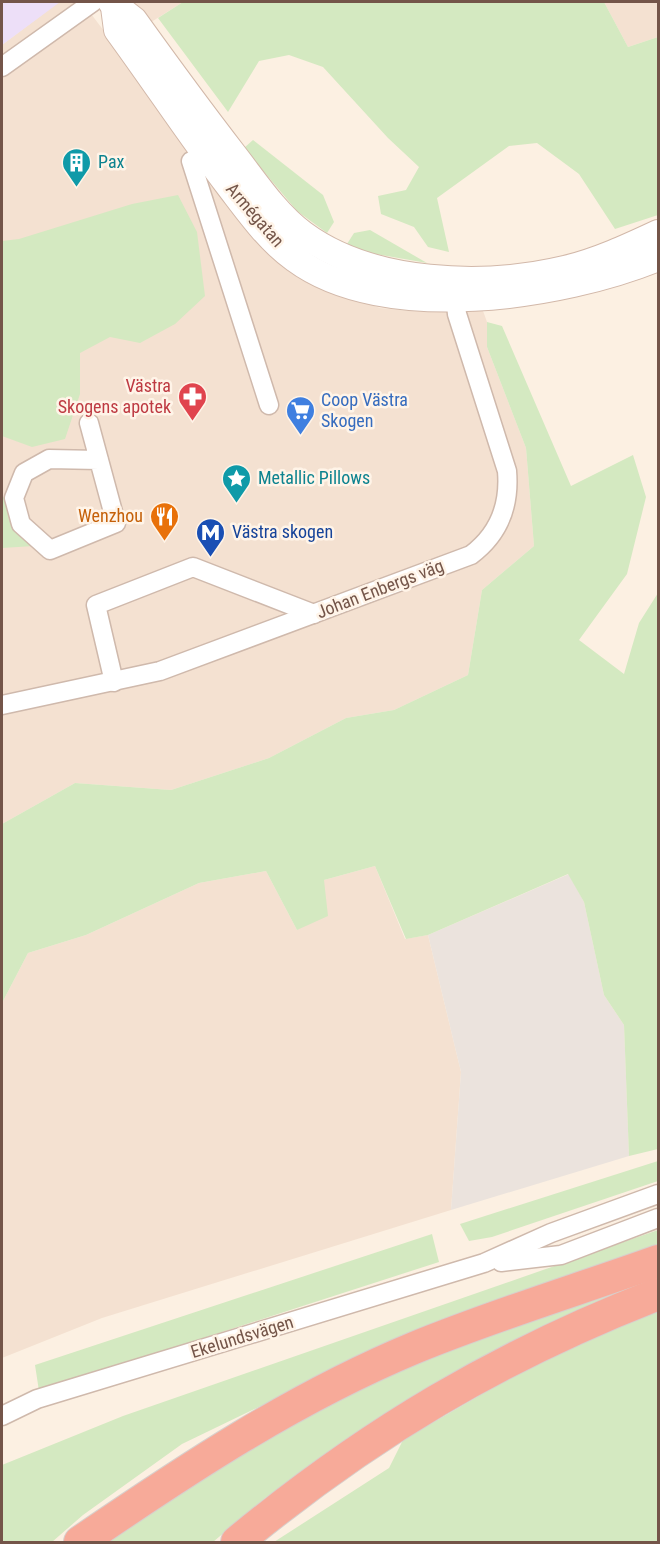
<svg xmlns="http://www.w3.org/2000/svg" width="660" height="1544" font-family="'Roboto Condensed',sans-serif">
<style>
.residential{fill:#f4e1d1}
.industrial{fill:#ebe3dd}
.education{fill:#eddff8}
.green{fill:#d4e9c1}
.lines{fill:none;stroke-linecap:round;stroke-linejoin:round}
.street-casing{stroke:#cfb9ac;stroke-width:21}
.secondary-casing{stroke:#d2b8a9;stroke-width:28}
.highway-casing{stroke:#d8cfcc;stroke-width:34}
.street{stroke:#fff;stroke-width:18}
.secondary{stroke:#fff;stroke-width:26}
.highway{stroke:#f7aa99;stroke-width:32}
.labels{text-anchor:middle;stroke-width:5;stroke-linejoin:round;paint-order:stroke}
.culture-label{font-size:18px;fill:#0d838f;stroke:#fff4e8;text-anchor:start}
.street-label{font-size:18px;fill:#745549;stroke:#fff4e8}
.health-label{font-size:18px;fill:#be3a42;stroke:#fff4e8;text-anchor:end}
.shop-label{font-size:18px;fill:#366cbe;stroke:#fff4e8;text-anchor:start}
.food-label{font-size:18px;fill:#c56008;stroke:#fff4e8;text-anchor:end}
.transit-label{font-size:18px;fill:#164399;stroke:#fff4e8;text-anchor:start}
</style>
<rect width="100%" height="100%" fill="#fcf0e2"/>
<!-- residential -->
<g class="residential">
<polygon points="59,2 82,2 164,110 322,288 380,308 409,311 447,312 482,308 487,322 487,347 526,448 534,546 482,590 468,675 394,710 346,718 269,758 171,790 75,783 2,824 2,45"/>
<polygon points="132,2 183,2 148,24"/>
<polygon points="604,2 658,2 658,37 628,47"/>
<polygon points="375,866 405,939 428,935 461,1072 451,1210 102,1318 2,1358 2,1003 28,953 86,935 199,883 266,871 297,930 324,880"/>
</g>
<!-- industrial -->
<polygon class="industrial" points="569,874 584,902 604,995 624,1025 629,1156 451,1210 461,1072 428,935"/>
<!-- education -->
<polygon class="education" points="2,2 60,2 2,45"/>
<!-- green -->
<g class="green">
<polygon points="183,2 604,2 628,47 658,37 658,215 615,229 579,174 537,143 509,146 437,198 449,252 428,247 414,227 381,214 378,196 406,190 419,167 388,138 323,67 289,55 259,61 228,112 158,18"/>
<polygon points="253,140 323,195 334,222 327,233 297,211 244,148"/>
<polygon points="178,195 197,232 205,296 175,324 140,343 110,337 80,353 80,394 65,439 32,447 2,436 2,241 19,239 132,204"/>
<polygon points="370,230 427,263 370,253 347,244 354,233"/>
<polygon points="487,322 502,326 571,486 633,455 646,497 627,574 579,640 624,674 639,623 658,593 658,1149 629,1156 624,1025 604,995 584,902 568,874 428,935 406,939 375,866 324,880 328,916 297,930 266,871 199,883 86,935 28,953 2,1003 2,824 75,783 171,790 269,758 346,718 394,710 468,675 482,590 534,546 526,448 487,347"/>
<polygon points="6,496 9,520 34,546 2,548 2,498"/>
<polygon points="658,1161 658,1181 492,1237 469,1241 460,1224"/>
<polygon points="658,1230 658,1247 437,1321 182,1444 83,1515 52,1542 2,1542 2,1465 123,1416"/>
<polygon points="432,1234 439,1262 39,1391 35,1365"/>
<polygon points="658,1274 658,1280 407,1401 265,1498 213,1542 103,1542 219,1462 380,1376"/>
<polygon points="658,1305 658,1542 274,1542 389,1468 403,1440 539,1361"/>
</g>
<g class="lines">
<defs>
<g id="street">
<polyline points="2,67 93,2"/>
<polyline points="191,161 269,405"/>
<polyline points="89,423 116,523 50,550 21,524 14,498 24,473 49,459 99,460"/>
<polyline points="114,682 96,605 193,567 314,614"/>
<path d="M 2,705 L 160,671 L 471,555 C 499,534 510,506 507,471 L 457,314 L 454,286"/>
<polyline points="501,1262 561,1255 658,1218"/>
<polyline points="2,1416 37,1399 484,1263 551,1233 658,1194"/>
</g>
<g id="secondary">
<path d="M 111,2 L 134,20 C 167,66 200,111 234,155 C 255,182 275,213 303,234 C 372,285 484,288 565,269 C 598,261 628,247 658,233"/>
<path d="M 114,7 L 117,30 C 155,82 190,135 228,185 C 248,211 268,240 295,259 C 384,325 563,297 658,258"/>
</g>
<g id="highway">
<path d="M 80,1542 C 187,1469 294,1398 414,1348 C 494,1315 577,1290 658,1261"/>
<path d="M 237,1542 C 369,1433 499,1356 658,1294"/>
</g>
</defs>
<!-- street casing -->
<use href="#street" class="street-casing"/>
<!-- secondary casing -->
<use href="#secondary" class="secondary-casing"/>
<!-- highway casing -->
<use href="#highway" class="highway-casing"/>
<!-- street -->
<use href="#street" class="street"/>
<!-- secondary -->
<use href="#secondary" class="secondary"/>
<!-- highway -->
<use href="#highway" class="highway"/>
</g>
<!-- icons -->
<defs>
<symbol id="building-pin" viewBox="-11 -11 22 30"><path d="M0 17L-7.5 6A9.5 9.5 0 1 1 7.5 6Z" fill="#0f9aa8" stroke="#fff4e8"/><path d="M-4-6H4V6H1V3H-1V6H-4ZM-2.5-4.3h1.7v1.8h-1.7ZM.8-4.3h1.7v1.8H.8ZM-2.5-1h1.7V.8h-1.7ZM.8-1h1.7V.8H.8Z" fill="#fff"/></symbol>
<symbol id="pharmacy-pin" viewBox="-11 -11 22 30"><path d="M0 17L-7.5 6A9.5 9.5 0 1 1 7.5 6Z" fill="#e0444e" stroke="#fff4e8"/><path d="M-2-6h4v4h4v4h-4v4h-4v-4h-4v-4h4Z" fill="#fff"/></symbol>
<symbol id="supermarket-pin" viewBox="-11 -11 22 30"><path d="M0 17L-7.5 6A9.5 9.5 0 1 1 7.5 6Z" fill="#3f7fe0" stroke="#fff4e8"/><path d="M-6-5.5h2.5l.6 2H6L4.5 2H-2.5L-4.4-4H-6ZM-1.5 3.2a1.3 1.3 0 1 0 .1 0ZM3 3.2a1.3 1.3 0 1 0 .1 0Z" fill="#fff"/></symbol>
<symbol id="sight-pin" viewBox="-11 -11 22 30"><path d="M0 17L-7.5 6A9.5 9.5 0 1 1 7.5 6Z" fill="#0f9aa8" stroke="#fff4e8"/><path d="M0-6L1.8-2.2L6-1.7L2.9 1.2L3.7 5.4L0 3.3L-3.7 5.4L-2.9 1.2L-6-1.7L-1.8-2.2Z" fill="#fff"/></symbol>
<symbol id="restaurant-pin" viewBox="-11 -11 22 30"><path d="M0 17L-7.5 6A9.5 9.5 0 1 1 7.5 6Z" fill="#e8710a" stroke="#fff4e8"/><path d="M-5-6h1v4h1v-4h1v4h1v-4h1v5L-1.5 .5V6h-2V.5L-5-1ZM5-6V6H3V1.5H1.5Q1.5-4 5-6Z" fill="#fff"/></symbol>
<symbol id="metro-pin" viewBox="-11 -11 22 30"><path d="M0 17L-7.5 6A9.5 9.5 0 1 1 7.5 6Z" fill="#1a4fb4" stroke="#fff4e8"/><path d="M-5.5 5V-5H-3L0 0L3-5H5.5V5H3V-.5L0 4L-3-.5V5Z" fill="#fff"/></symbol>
</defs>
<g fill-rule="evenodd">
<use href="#building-pin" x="60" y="146" width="33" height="45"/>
<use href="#pharmacy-pin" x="176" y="380" width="33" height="45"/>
<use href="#supermarket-pin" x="284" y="394" width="33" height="45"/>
<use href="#sight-pin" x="220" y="462" width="33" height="45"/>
<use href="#restaurant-pin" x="148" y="500" width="33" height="45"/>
<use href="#metro-pin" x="194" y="516" width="33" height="45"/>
</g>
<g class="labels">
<!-- culture labels -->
<g class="culture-label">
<text x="98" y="168">Pax</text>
<text x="258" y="484">Metallic Pillows</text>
</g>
<!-- street labels -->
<g class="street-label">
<text transform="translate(255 215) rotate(49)" y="6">Armégatan</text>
<text transform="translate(380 589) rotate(-21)" y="6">Johan Enbergs väg</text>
<text transform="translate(242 1337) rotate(-17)" y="6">Ekelundsvägen</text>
</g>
<!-- health labels -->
<g class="health-label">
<text x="171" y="392">Västra<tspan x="171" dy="21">Skogens apotek</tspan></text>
</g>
<!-- shop labels -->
<g class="shop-label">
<text x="321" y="406">Coop Västra<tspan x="321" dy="21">Skogen</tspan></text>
</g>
<!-- food labels -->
<g class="food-label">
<text x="143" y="522">Wenzhou</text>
</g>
<!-- transit labels -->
<g class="transit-label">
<text x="232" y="538">Västra skogen</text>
</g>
</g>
<!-- border -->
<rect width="660" height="1544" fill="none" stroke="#745549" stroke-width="6"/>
</svg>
